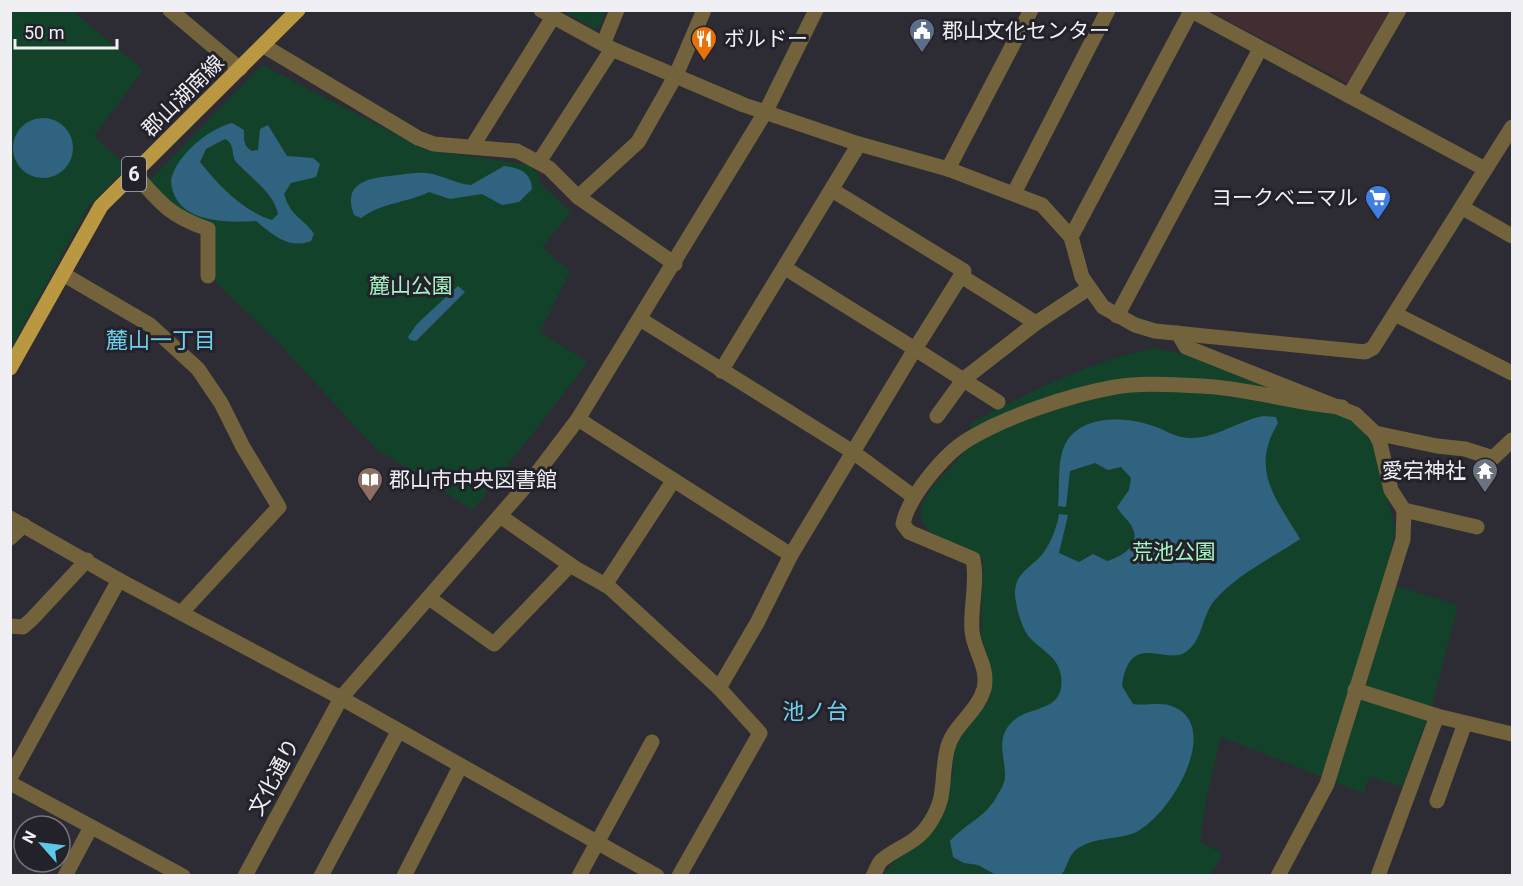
<svg xmlns="http://www.w3.org/2000/svg" width="1523" height="886" font-family="Roboto,'Noto Sans JP',sans-serif">
<style>
.education{fill:#422e31}
.green{fill:#12432a}
.water{fill:#2f6380;fill-rule:evenodd}
.lines{fill:none;stroke-linecap:round;stroke-linejoin:round}
.minor{stroke:#73633c;stroke-width:15}
.major{stroke:#b99841;stroke-width:15}
.labels{text-anchor:middle;stroke-width:6;stroke-linejoin:round;paint-order:stroke}
.shield{fill:#23222a;stroke:#b2b2b7;stroke-width:1.5}
.shield-label{font-size:20px;font-weight:bold;fill:#f0eff4}
.poi-label{font-size:21px;fill:#f0eff4;stroke:#23222a;text-anchor:start}
.street-label{font-size:21px;fill:#f0eff4;stroke:#23222a}
.park-label{font-size:21px;fill:#a5f4c4;stroke:#23222a}
.neighbourhood-label{font-size:22px;fill:#6fd0ed;stroke:#23222a}
</style>
<rect width="100%" height="100%" fill="#2d2c34"/>
<!-- education -->
<polygon class="education" points="1209,11 1389,11 1347,83"/>
<!-- green -->
<g class="green">
<polygon points="10,11 73,11 143,70 94,136 127,167 88,207 12,346"/>
<polygon points="563,11 605,11 598,30"/>
<polygon points="262,65 424,149 530,165 538,174 541,184 571,212 542,247 570,271 540,332 588,362 473,510 375,448 277,341 216,283 212,277 210,225 184,215 148,182"/>
<path d="M 1154,348 L 1184,354 L 1355,421 L 1373,444 L 1393,519 L 1395,533 L 1383,582 L 1458,605 L 1432,705 L 1402,787 L 1370,776 L 1363,793 L 1221,737 L 1205,804 L 1200,842 L 1223,854 L 1210,875 L 883,876 L 894,861 L 922,841 L 941,815 L 953,773 L 953,749 L 989,661 L 981,636 L 983,559 C 968,540 919,542 921,511 C 923,488 956,467 967,447 C 970,441 970,431 970,424 C 1027,393 1090,361 1154,348 Z"/>
</g>
<!-- water -->
<g class="water">
<circle cx="43" cy="148" r="30"/>
<path d="M 232,123 L 244,130 C 244,140 243,146 252,151 L 258,150 L 260,129 L 268,125 L 287,156 L 313,158 L 320,164 L 316,177 L 291,183 L 284,194 C 292,219 302,216 314,234 L 311,241 C 289,250 272,234 256,221 C 225,223 173,223 171,180 C 176,156 208,129 232,123 ZM 225,139 C 236,144 230,155 237,163 C 252,179 274,193 278,214 L 272,220 C 243,211 219,186 200,162 L 206,149 Z"/>
<path d="M 504,166 C 519,168 531,172 532,189 L 519,202 L 502,205 L 482,194 L 450,199 L 429,192 C 407,203 383,202 361,218 L 354,215 C 341,180 372,178 398,175 C 407,174 417,172 426,173 C 441,174 455,184 471,185 Z"/>
<polygon points="458,286 465,292 416,341 410,340 408,337 417,324"/>
<path d="M 1263,416 L 1276,417 L 1278,423 C 1250,470 1275,497 1300,539 C 1272,558 1236,575 1214,601 C 1201,617 1203,642 1184,653 C 1164,664 1129,631 1122,686 L 1133,704 C 1146,706 1162,701 1174,707 C 1223,728 1169,818 1134,833 C 1116,840 1093,837 1077,849 C 1067,856 1068,868 1061,875 L 996,875 L 978,865 L 964,863 L 953,857 L 950,841 C 966,823 987,817 998,794 C 1001,790 1005,782 1005,777 C 1006,757 994,739 1013,721 C 1030,705 1066,713 1061,676 C 1058,656 1042,651 1030,638 C 1022,630 1016,607 1015,595 C 1014,572 1032,568 1044,552 C 1051,542 1057,527 1059,514 L 1068,515 L 1059,553 L 1079,562 L 1093,554 L 1107,561 C 1121,557 1142,545 1132,527 C 1128,519 1121,515 1117,507 L 1129,490 L 1131,478 L 1121,467 L 1108,470 L 1095,463 L 1070,471 L 1066,507 L 1058,506 C 1060,489 1057,463 1064,447 C 1077,415 1123,416 1150,425 C 1163,428 1175,438 1189,438 C 1215,439 1238,421 1263,416 Z"/>
</g>
<g class="lines">
<!-- minor -->
<g class="minor">
<polyline points="170,10 240,69"/>
<polyline points="541,10 612,49 744,105 859,144 948,169 1042,205 1071,237 1082,277 1103,307 1135,325 1155,331 1365,352 1373,348 1512,127"/>
<polyline points="1190,10 1485,169"/>
<polyline points="604,42 617,10"/>
<polyline points="264,46 418,138 434,144 517,151 549,168 578,197 675,264"/>
<polyline points="1349,96 1399,10"/>
<polyline points="472,147 553,17"/>
<polyline points="539,162 612,49"/>
<polyline points="948,169 1031,10"/>
<path d="M 134,173 C 160,203 170,216 208,229 L 208,276"/>
<polyline points="832,190 964,271 915,349 998,402"/>
<polyline points="1014,193 1108,10"/>
<polyline points="578,197 638,142 676,75 704,10"/>
<polyline points="1463,208 1512,236"/>
<polyline points="1071,237 1191,11"/>
<polyline points="63,274 150,325 198,369 221,403 243,447 279,507 182,612"/>
<polyline points="961,276 1036,323"/>
<polyline points="1395,314 1512,373"/>
<polyline points="1117,316 1260,49"/>
<polyline points="640,319 853,452 914,497"/>
<polyline points="1178,333 1186,347 1355,414 1375,433 1380,443 1391,490 1404,510 1403,539 1327,784 1278,876"/>
<polyline points="721,371 859,144"/>
<polyline points="937,416 964,379 1036,323 1089,288"/>
<polyline points="578,419 791,555"/>
<polyline points="1375,433 1437,446 1465,449 1493,458 1512,440"/>
<polyline points="1404,510 1477,527"/>
<polyline points="500,516 575,568 609,587 719,688 760,733 679,876"/>
<polyline points="10,518 119,580 341,698 657,876"/>
<polyline points="10,538 24,525"/>
<polyline points="605,585 673,481"/>
<polyline points="429,598 494,644 570,565"/>
<polyline points="10,626 23,627 32,619 87,560"/>
<polyline points="719,688 757,623 791,555 915,349 785,268"/>
<polyline points="1355,690 1437,716 1512,734"/>
<polyline points="10,778 119,580"/>
<polyline points="10,783 183,876"/>
<polyline points="1437,801 1465,723"/>
<polyline points="65,876 91,827"/>
<polyline points="245,876 341,698 537,473 578,419 766,111 816,10"/>
<polyline points="321,876 398,732"/>
<polyline points="404,876 460,767"/>
<polyline points="579,876 652,742"/>
<path d="M 873,876 C 876,871 878,863 882,860 C 898,847 917,843 929,824 C 948,796 940,780 947,750 C 952,726 977,713 984,689 C 989,667 974,652 972,631 C 970,607 978,583 973,559 L 909,532 L 903,524 C 908,497 945,453 969,439 C 1007,416 1070,395 1115,387 C 1143,382 1174,385 1202,386 C 1249,388 1295,404 1342,407"/>
<polyline points="1378,876 1437,716"/>
</g>
<!-- major -->
<polyline class="major" points="10,368 101,206 298,10"/>
</g>
<!-- icons -->
<defs>
<symbol id="civic-pin" viewBox="-11 -11 22 30"><path d="M0 17L-7.5 6A9.5 9.5 0 1 1 7.5 6Z" fill="#5c6f8a" stroke="#23222a"/><path d="M-.6-6.5H3V-4.5H.6V-3L4-1V1h2V6H-6V1h2V-1L-.6-3ZM-1.2 2.5V6h2.4V2.5Z" fill="#fff"/></symbol>
<symbol id="restaurant-pin" viewBox="-11 -11 22 30"><path d="M0 17L-7.5 6A9.5 9.5 0 1 1 7.5 6Z" fill="#e8710a" stroke="#23222a"/><path d="M-5-6h1v4h1v-4h1v4h1v-4h1v5L-1.5 .5V6h-2V.5L-5-1ZM5-6V6H3V1.5H1.5Q1.5-4 5-6Z" fill="#fff"/></symbol>
<symbol id="supermarket-pin" viewBox="-11 -11 22 30"><path d="M0 17L-7.5 6A9.5 9.5 0 1 1 7.5 6Z" fill="#3f7fe0" stroke="#23222a"/><path d="M-6-5.5h2.5l.6 2H6L4.5 2H-2.5L-4.4-4H-6ZM-1.5 3.2a1.3 1.3 0 1 0 .1 0ZM3 3.2a1.3 1.3 0 1 0 .1 0Z" fill="#fff"/></symbol>
<symbol id="temple-pin" viewBox="-11 -11 22 30"><path d="M0 17L-7.5 6A9.5 9.5 0 1 1 7.5 6Z" fill="#6b7280" stroke="#23222a"/><path d="M0-6L5-2H3V0L6.5 2.5H4V6H1.5V3h-3V6H-4V2.5H-6.5L-3 0V-2H-5Z" fill="#fff"/></symbol>
<symbol id="library-pin" viewBox="-11 -11 22 30"><path d="M0 17L-7.5 6A9.5 9.5 0 1 1 7.5 6Z" fill="#8d6e63" stroke="#23222a"/><path d="M-6-4Q-3-5.5-.7-3.5V5Q-3 3-6 4ZM6-4Q3-5.5 .7-3.5V5Q3 3 6 4Z" fill="#fff"/></symbol>
</defs>
<g fill-rule="evenodd">
<use href="#civic-pin" x="907" y="16" width="30" height="40"/>
<use href="#restaurant-pin" x="689" y="24" width="30" height="40"/>
<use href="#supermarket-pin" x="1363" y="183" width="30" height="40"/>
<use href="#temple-pin" x="1470" y="456" width="30" height="40"/>
<use href="#library-pin" x="355" y="465" width="30" height="40"/>
</g>
<g class="labels">
<!-- shield labels -->
<rect class="shield" x="122" y="157" width="24" height="34" rx="4.5"/>
<g class="shield-label">
<text x="134" y="181">6</text>
</g>
<!-- poi labels -->
<g class="poi-label">
<text x="942" y="38">郡山文化センター</text>
<text x="724" y="46">ボルドー</text>
<text x="1358" y="205" text-anchor="end">ヨークベニマル</text>
<text x="1466" y="478" text-anchor="end">愛宕神社</text>
<text x="389" y="487">郡山市中央図書館</text>
</g>
<!-- street labels -->
<g class="street-label">
<text transform="translate(183 96) rotate(-45)" y="7">郡山湖南線</text>
<text transform="translate(274 777) rotate(-62)" y="7">文化通り</text>
</g>
<!-- park labels -->
<g class="park-label">
<text x="411" y="293">麓山公園</text>
<text x="1174" y="559">荒池公園</text>
</g>
<!-- neighbourhood labels -->
<g class="neighbourhood-label">
<text x="161" y="348">麓山一丁目</text>
<text x="815" y="719">池ノ台</text>
</g>
</g>
<!-- border -->
<rect width="1523" height="886" fill="none" stroke="#f0eff4" stroke-width="24"/>
<!-- north arrow -->
<g transform="translate(42 844) rotate(298)"><circle r="28" fill="#23222a" stroke="#75747b" stroke-width="1.5"/>
<path d="M0-4.5L10 22L0 15L-10 22Z" fill="#5bc8e7"/>
<text y="-9" font-size="16" font-weight="bold" text-anchor="middle" fill="#f0eff4">N</text>
</g>
<!-- scale -->
<path d="M15 39v9h102v-9" fill="none" stroke="#f0eff4" stroke-width="3"/>
<text x="24" y="39" font-size="18" fill="#f0eff4" stroke="#23222a" stroke-width="4.5" paint-order="stroke">50 m</text>
</svg>
